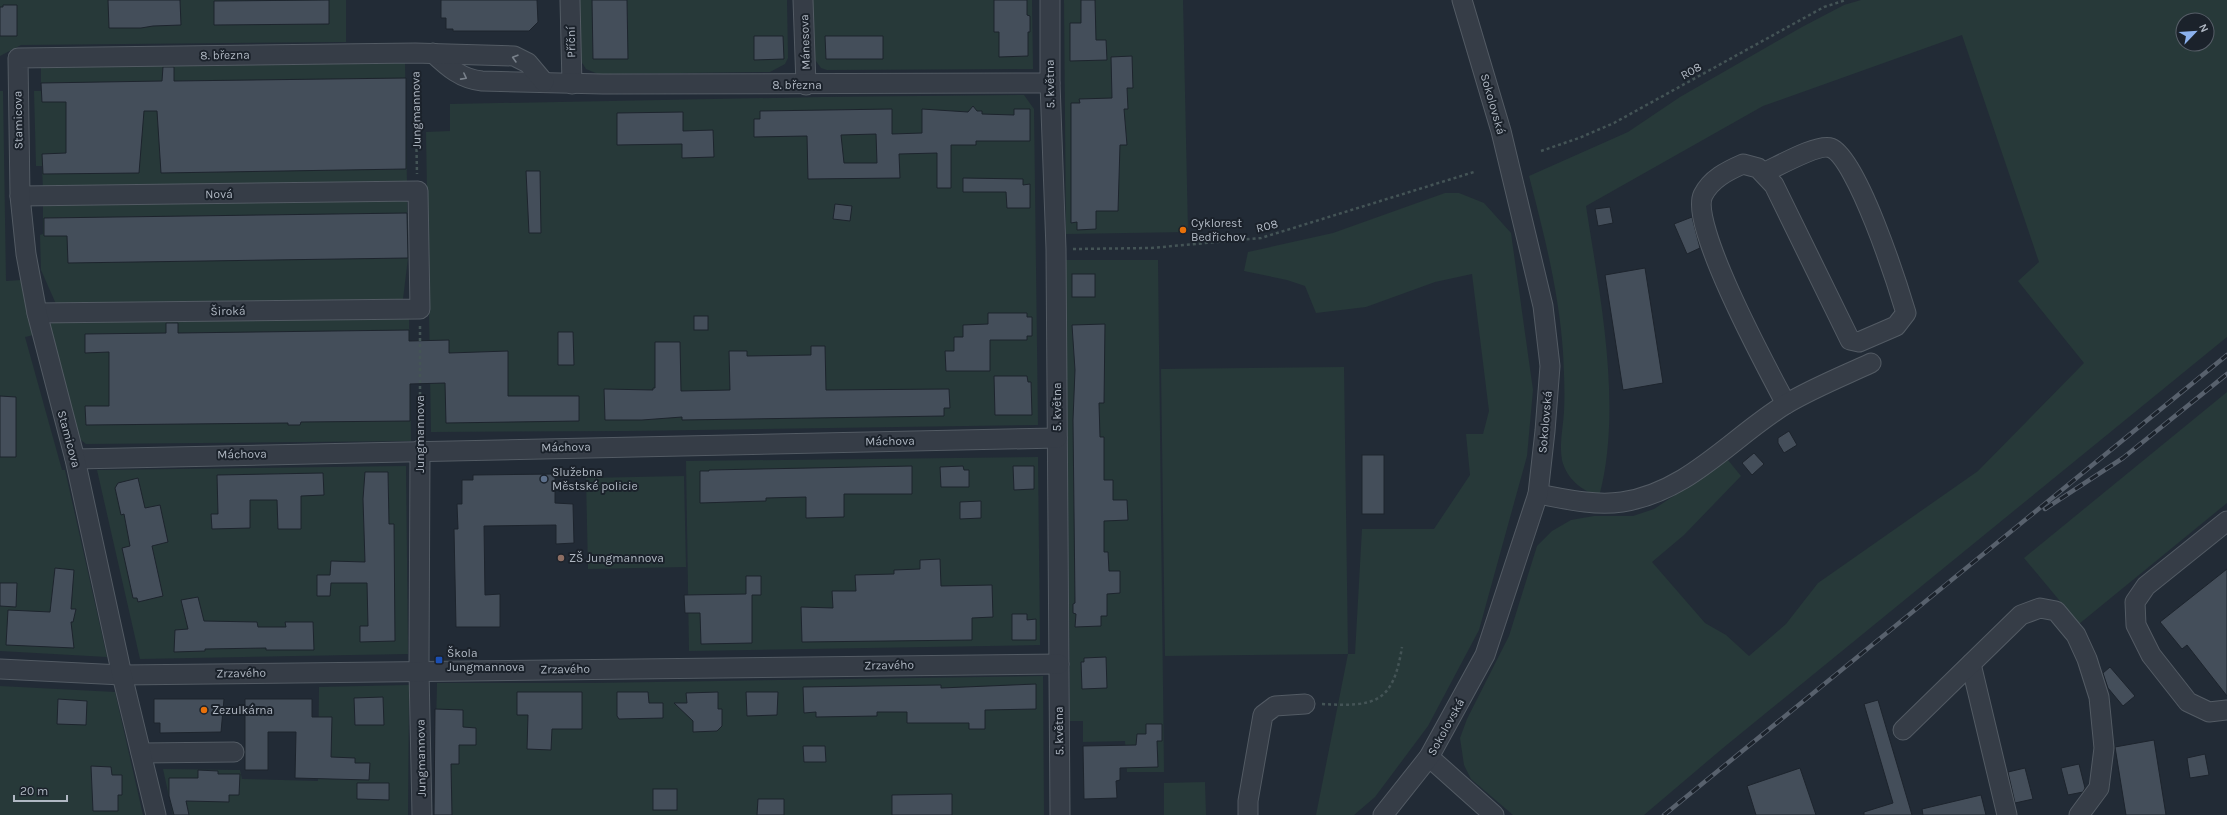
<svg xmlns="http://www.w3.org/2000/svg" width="2227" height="815" font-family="Karla,sans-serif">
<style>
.green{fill:#273939;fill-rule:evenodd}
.building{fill:#444e5a;stroke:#1d242d;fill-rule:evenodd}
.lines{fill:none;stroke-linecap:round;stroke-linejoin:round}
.minor-casing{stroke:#535b64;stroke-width:21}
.path{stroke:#445456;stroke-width:2.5;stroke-dasharray:3 3;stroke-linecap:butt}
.minor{stroke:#363d47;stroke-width:19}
.rail-casing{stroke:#58616d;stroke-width:4.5}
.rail{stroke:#1b222b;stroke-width:3;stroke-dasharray:9;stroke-linecap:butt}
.oneway{stroke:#79818b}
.food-dot{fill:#e8710a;stroke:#1b222b;stroke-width:1.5}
.service-dot{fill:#5c6f8a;stroke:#1b222b;stroke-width:1.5}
.education-dot{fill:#8d6e63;stroke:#1b222b;stroke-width:1.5}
.transit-dot{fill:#1a4fb4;stroke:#1b222b;stroke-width:1.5}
.labels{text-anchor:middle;stroke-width:4;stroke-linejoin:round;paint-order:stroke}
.street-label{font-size:12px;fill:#b0b8c3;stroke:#1b222b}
.poi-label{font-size:12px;fill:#b0b8c3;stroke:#1b222b;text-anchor:start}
</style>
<rect width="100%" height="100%" fill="#222b36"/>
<!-- green -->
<g class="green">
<polygon points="0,0 346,0 346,42 21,45 0,56"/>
<polygon points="579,0 787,0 788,58 785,64 770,72 598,74 586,69 581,61"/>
<polygon points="812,0 1032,0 1033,69 827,70 821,68 813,57"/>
<polygon points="1064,0 1183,0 1188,232 1066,234"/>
<path d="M 1861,0 L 2227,0 L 2227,337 L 1723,748 L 1644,815 L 1513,815 L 1471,779 L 1464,765 L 1460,738 L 1467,719 L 1509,636 L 1537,546 L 1552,531 L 1571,520 L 1594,516 L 1633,516 L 1654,509 L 1728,460 L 1741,476 L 1684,535 L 1652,562 L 1705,623 L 1726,635 L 1749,656 L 1786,624 L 1818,583 L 1978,471 L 2084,363 L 2018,281 L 2039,262 L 1962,35 L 1763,106 L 1586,206 C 1600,297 1623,407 1599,497 C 1582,490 1567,480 1562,460 C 1559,444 1563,428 1564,412 C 1565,392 1564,372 1563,352 C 1559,292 1544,234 1529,176 L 1628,132 L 1680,97 L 1802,27 L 1844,5 ZM 2183,20 L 2207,20 L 2207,44 L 2183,44 Z"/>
<polygon points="405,60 407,186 43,190 42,166 36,166 34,91 41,91 41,67"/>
<polygon points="0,91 3,91 6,281 21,280 34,335 25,337 62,470 65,470 107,657 0,651"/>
<polygon points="1024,95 1034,109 1038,425 629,431 431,432 426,132 450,131 450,104 823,97"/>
<polygon points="1445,193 1459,193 1484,203 1511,233 1533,390 1527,456 1479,630 1428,726 1375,797 1354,815 1316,815 1348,654 1165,656 1161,369 1344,367 1348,654 1355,654 1362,529 1434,529 1470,475 1466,434 1483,434 1489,411 1472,274 1435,282 1366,307 1316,313 1305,286 1287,280 1244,271 1248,252 1333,233"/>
<polygon points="407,196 408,258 403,299 56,304 41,270 40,235 43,234 43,202"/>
<polygon points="1066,260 1158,260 1164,772 1127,772 1125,741 1083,742 1083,721 1070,721"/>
<polygon points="409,315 411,441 86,444 77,437 50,325 53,322"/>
<polygon points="2227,392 2227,503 2079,624 2024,558"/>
<polygon points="1038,457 1040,645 689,651 686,461"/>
<polygon points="406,466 408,654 140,659 97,470"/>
<polygon points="684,476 686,567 588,569 586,478"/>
<polygon points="1043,676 1044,815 434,815 437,683 593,683"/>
<polygon points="409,685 408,815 173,815 163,769 240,770 242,779 318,781 319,687"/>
<polygon points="0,686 115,692 143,815 0,815"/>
<polygon points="1205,782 1206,815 1164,815 1164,783"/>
</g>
<!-- building -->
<g class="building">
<polygon points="108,0 180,0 181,25 153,26 141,28 109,28"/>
<polygon points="329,0 329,24 214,25 214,1"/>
<polygon points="441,0 537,0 538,22 529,31 453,31 453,29 446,29 446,18 441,18"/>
<polygon points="592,0 627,0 628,59 593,59"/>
<polygon points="994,0 1027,0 1027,15 1030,16 1030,32 1028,32 1028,56 999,57 999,32 994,32"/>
<polygon points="1081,0 1095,0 1096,40 1106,40 1107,60 1070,61 1070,23 1081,23"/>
<polygon points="3,5 17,5 17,36 0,36 0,7 3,7"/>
<polygon points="754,36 783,36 784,59 754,60"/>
<polygon points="825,36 883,36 883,59 826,59"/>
<polygon points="1132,56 1133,88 1127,88 1128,109 1124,109 1127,145 1120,145 1118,211 1096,211 1096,229 1077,230 1077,222 1071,223 1071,103 1080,103 1079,99 1112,98 1111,57"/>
<polygon points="163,67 174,67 174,81 406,78 406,169 161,173 157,111 144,111 139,173 43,174 42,154 66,153 66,102 42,102 41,83 162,81"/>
<path d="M 973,106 L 977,111 L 982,111 L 982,114 L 1014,115 L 1014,109 L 1030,109 L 1030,141 L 976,141 L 976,145 L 951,145 L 951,188 L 937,188 L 937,153 L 899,154 L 900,178 L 808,179 L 807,136 L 754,137 L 754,119 L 760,119 L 760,111 L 892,109 L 892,134 L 922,133 L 922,109 L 968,112 ZM 876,134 L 877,163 L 844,163 L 841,135 Z"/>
<polygon points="683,112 683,131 713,130 714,157 682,158 682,144 617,145 617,113"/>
<polygon points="526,171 540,171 541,233 529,233"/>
<polygon points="963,178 1023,179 1023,185 1030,184 1030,208 1007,208 1006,192 963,192"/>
<polygon points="835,204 852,206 850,221 833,219"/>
<polygon points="1610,207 1613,223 1598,226 1595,209"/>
<polygon points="407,213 408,258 68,263 67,236 44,236 44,218"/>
<polygon points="1692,217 1700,248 1687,254 1674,224"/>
<polygon points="1645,268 1663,383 1623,390 1605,275"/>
<rect x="1072" y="274" width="23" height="23"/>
<polygon points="988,313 1027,313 1027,317 1032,317 1032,336 1027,336 1027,340 990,340 990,371 946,371 945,351 954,351 954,337 963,337 963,325 988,324"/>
<rect x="694" y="316" width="14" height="14"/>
<polygon points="166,323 178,323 178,333 409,330 409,341 449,340 449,353 508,351 508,396 579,396 579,421 446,423 445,383 410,384 410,421 301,422 300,425 288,425 288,423 86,425 85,406 109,406 109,352 85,353 85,334 166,333"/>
<polygon points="1105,324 1104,403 1099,403 1100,437 1104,437 1104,480 1113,480 1113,500 1127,500 1128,520 1104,521 1104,552 1108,552 1109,571 1120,571 1120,593 1107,594 1107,616 1101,616 1101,626 1075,627 1076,614 1073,613 1073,604 1075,603 1073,420 1075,370 1072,325"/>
<polygon points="558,332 573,332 574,365 558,365"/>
<polygon points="655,342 680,342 681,391 730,390 729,351 747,351 747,356 811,355 811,346 825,346 826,390 949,389 950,408 944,408 944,416 682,420 682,417 642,420 605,420 604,389 653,390 653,388 655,388"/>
<polygon points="994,376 1027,376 1028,382 1031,382 1032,415 995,415"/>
<polygon points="0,396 16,397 16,457 0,457"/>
<polygon points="1789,431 1797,445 1784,453 1778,443 1778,438"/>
<polygon points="1754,453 1764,464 1752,475 1742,463"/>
<rect x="1362" y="455" width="22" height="59"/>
<polygon points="912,466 912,494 844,494 844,517 806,518 806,497 766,498 766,501 700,503 700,471 709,471 709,470"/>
<polygon points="963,466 964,470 969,470 969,487 941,487 940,467"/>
<polygon points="1013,466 1034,466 1034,489 1014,490"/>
<polygon points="365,472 388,472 389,524 394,524 395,641 360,642 360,626 368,626 367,583 331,583 330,596 317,596 317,575 330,575 331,561 365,562 363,499"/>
<polygon points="323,473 324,495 301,496 301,529 278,529 277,500 250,500 250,528 212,529 211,514 218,514 217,475"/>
<polygon points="555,474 555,503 573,504 574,543 556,544 556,525 484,526 485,595 500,594 500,627 456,627 454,529 458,529 457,504 462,504 462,480 473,480 473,475"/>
<polygon points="138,478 145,508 160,505 168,542 152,546 163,596 138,602 137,598 133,598 122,548 130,546 124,514 121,515 115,488 118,483"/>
<polygon points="981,501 981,518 960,519 960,502"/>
<polygon points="940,559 941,586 992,585 993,617 972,618 972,640 802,642 801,607 833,608 832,591 856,591 855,575 894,574 894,570 920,569 920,560"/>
<polygon points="55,568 74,570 71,609 76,609 73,622 71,622 74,648 6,645 8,610 50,612"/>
<polygon points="2227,569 2227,696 2187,645 2182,649 2160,622"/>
<polygon points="746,576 761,576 761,595 752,595 752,643 701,644 700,613 685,613 684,595 746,594"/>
<polygon points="0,583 17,583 16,607 0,606"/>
<polygon points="198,597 204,621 257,622 258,627 286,627 285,622 313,622 314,650 266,650 266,648 205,649 205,651 174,652 175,630 188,629 181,600"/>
<polygon points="1012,614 1027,614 1027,620 1036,619 1036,640 1012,640"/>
<polygon points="1106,657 1107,688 1082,689 1081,662 1084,662 1084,658"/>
<polygon points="2110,667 2135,696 2123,706 2108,688 2103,673"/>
<polygon points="1036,684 1036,709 985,710 985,729 969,729 969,723 907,723 907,712 877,712 877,716 816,717 816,712 804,713 803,687 941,685 941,688"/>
<polygon points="517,692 582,692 582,729 552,729 551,750 527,749 528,715 517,715"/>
<polygon points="617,692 648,692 649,703 663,703 663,718 619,719 617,716"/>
<polygon points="718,692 718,709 722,709 722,726 717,731 693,732 693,721 674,703 687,703 686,693"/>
<polygon points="746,692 778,692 777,715 747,716"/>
<polygon points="383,697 384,725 355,725 354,698"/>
<polygon points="58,699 87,701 86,725 57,724"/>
<polygon points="154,699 224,699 221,732 160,733 160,723 154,723"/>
<polygon points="245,699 312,699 312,717 332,717 331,757 355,758 355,763 370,763 369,780 295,778 296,732 268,732 268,770 245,770"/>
<polygon points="1878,700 1912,815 1864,815 1864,812 1893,803 1864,704"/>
<polygon points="435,709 463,710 463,727 476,728 476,745 459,745 459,764 451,764 452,815 434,815"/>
<polygon points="1146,724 1162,724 1162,741 1157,741 1158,767 1120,768 1120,780 1116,781 1117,798 1084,799 1083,746 1136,745 1137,734 1146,734"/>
<polygon points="2154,740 2166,815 2126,815 2115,747"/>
<polygon points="803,746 825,746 826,762 804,762"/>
<polygon points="2205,754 2209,775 2190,778 2187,758"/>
<polygon points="2079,764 2085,788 2083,792 2068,795 2061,768"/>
<polygon points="91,766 111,767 112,775 122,775 122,795 118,795 118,811 93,811"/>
<polygon points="1800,768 1816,815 1756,815 1747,786"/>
<polygon points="2025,768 2033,799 2015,803 2008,772"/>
<polygon points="198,770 218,771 218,774 240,774 239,795 229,795 229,802 186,801 189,815 174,815 169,796 169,778 198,778"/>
<polygon points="357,783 389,783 389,800 357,799"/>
<rect x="653" y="789" width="24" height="21"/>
<polygon points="952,794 952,815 892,815 892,795"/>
<polygon points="1981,795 1986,815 1923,815 1922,809"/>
<polygon points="758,799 784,799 784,815 757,815"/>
</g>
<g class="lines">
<defs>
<g id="minor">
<polyline points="570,0 572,84"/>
<polyline points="803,0 806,85"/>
<polyline points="1050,0 1050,83 1056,249 1060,815"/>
<path d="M 433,53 C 448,67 461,79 482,81 L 603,84 L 1050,83"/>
<path d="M 1763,173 C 1777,167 1818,143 1831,148 C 1857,158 1897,283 1906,313 L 1896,326 L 1859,342 L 1850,340 L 1774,185 L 1758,168 L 1743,164 C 1727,171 1711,179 1703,195 C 1689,225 1769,372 1786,404"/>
<polyline points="20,196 418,191 420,309 37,313"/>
<polyline points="420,450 419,671 422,815"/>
<polyline points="75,459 1057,438"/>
<path d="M 1538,494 C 1565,499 1594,506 1622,502 C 1689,492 1732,437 1786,404 C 1813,388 1843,376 1871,363"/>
<polyline points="2227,521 2146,586 2135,602 2136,625 2151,655 2188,702 2209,712 2227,710"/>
<polyline points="1971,664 2007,815"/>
<polyline points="0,669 122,675 1059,664"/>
<polyline points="1903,730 2021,615 2040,608 2056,611 2076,635 2087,659 2099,697 2104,748 2099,788 2079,815"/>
<polyline points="141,753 234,752"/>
<polyline points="1429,757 1494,815"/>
<polyline points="156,815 122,675 75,459 37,313 26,254 20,196 18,58 415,53 514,56 528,63 544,82"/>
<polyline points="1248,815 1248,801 1263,715 1275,706 1305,704"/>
<polyline points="1383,815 1429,757 1485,655 1538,494 1545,431 1550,366 1543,306 1501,131 1462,0"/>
</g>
</defs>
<!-- minor casing -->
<use href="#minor" class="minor-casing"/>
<!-- path -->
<g class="path">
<polyline points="415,71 417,174"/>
<polyline points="1541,151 1579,138 1614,123 1824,7 1846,0"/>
<polyline points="1073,249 1151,248 1261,238 1474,172"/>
<polyline points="420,326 420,433"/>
<path d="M 1322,704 C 1376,707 1393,703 1402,647"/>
</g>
<!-- minor -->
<use href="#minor" class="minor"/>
<defs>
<g id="rail">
<polyline points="2045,509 2123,458 2227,374"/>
<polyline points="1664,815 2227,355"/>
</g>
</defs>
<!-- rail casing -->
<use href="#rail" class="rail-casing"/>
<!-- rail -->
<use href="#rail" class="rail"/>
</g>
<!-- one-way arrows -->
<defs><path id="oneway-chevron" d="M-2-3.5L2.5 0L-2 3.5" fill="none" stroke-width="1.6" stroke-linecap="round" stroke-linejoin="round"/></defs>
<g class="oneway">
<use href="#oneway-chevron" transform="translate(515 58) rotate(-164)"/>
<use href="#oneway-chevron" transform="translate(464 77) rotate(28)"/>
</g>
<!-- markers -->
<g class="food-dot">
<circle cx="1183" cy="230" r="4"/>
<circle cx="204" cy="710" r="4"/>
</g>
<circle class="service-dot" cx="544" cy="479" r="4"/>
<circle class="education-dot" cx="561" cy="558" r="4"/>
<rect class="transit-dot" x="435" y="656" width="8" height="8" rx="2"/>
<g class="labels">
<!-- street labels -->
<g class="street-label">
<text transform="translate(571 42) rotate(-91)" y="4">Příční</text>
<text transform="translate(805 42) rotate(-92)" y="4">Mánesova</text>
<text transform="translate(225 55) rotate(-1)" y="4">8. března</text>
<text transform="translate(1691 71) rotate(-29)" y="4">R08</text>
<text transform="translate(1050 84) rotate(-91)" y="4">5. května</text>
<text x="797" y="89">8. března</text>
<text transform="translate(1493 104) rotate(74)" y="4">Sokolovská</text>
<text transform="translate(416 110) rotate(-91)" y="4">Jungmannova</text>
<text transform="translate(18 120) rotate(-91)" y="4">Stamicova</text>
<text transform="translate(219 194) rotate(-1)" y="4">Nová</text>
<text transform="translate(1267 226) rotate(-14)" y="4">R08</text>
<text transform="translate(228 311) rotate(-1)" y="4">Široká</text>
<text transform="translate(1057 407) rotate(-90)" y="4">5. května</text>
<text transform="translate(1545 422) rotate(-85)" y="4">Sokolovská</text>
<text transform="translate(420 434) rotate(-90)" y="4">Jungmannova</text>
<text transform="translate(69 439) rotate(75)" y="4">Stamicova</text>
<text transform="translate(890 441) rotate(-1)" y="4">Máchova</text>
<text transform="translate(566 447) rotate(-1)" y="4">Máchova</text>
<text transform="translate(242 454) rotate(-1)" y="4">Máchova</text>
<text transform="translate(889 665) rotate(-1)" y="4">Zrzavého</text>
<text transform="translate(565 669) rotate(-1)" y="4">Zrzavého</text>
<text transform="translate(241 673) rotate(-1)" y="4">Zrzavého</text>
<text transform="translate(1446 727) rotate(-61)" y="4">Sokolovská</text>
<text transform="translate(1059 731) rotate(-91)" y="4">5. května</text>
<text transform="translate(421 758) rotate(-91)" y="4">Jungmannova</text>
</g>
<!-- poi labels -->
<g class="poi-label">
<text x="1191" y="227">Cyklorest<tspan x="1191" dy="14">Bedřichov</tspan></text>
<text x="552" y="476">Služebna<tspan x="552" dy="14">Městské policie</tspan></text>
<text x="569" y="562">ZŠ Jungmannova</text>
<text x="447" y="657">Škola<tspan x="447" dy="14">Jungmannova</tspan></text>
<text x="212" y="714">Zezulkárna</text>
</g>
</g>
<!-- north arrow -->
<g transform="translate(2195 32) rotate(65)"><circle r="19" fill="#1b222b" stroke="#575e68"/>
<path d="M0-3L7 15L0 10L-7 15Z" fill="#8bb1ed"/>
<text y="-6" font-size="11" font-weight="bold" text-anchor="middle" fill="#b0b8c3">N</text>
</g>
<!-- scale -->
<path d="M14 795v6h53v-6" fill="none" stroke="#b0b8c3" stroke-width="2"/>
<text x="20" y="795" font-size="12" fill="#b0b8c3" stroke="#1b222b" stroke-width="3" paint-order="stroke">20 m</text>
</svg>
